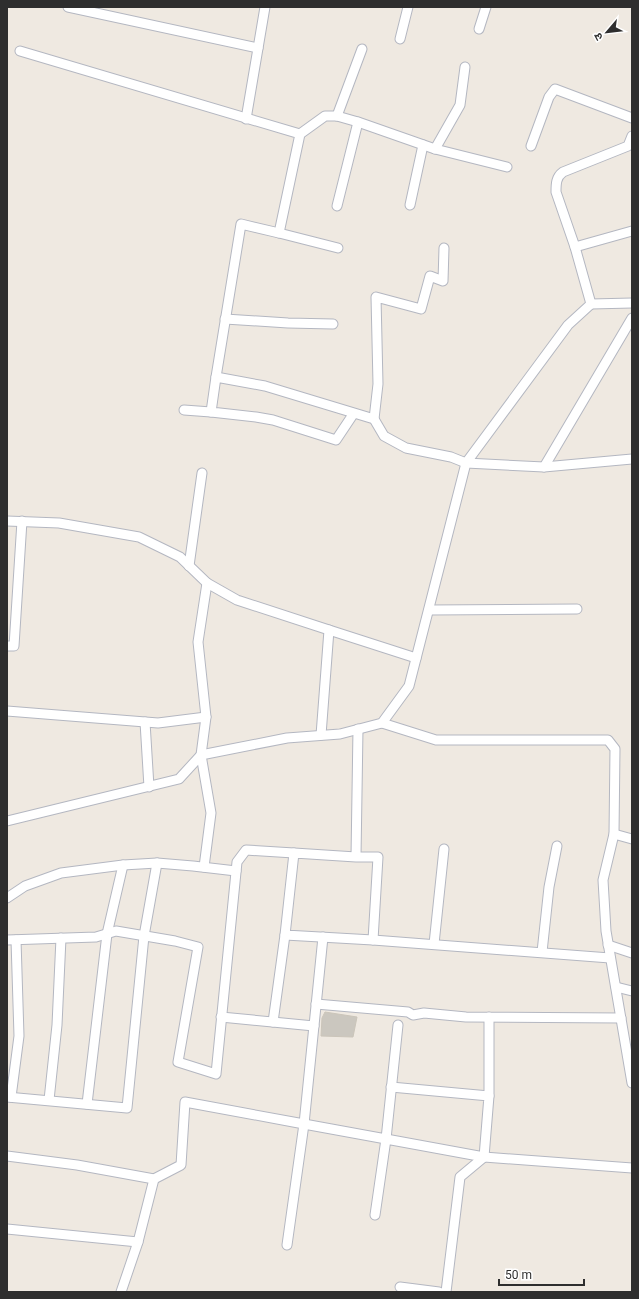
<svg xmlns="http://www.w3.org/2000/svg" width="639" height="1299" font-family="Roboto,'Noto Sans Devanagari',sans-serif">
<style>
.building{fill:#cbc7bf;stroke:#cbc5ba}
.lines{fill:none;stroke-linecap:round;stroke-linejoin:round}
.minor-casing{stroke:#b4b7c1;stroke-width:11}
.minor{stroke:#fff;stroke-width:9}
</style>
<rect width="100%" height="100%" fill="#efe9e1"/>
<!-- building -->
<polygon class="building" points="325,1012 357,1017 353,1037 321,1036 322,1018"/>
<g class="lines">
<defs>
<g id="minor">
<polyline points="68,7 258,48"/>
<polyline points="479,29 486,7"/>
<polyline points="400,39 408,7"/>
<polyline points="20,51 300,134 279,233 241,224 216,377"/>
<polyline points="337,116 362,49"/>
<polyline points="246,119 265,7"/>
<polyline points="300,134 325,116 337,116 358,122 435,149 507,167"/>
<polyline points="531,146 549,97 555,89 632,118"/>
<polyline points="435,149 460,105 465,67"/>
<polyline points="410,205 423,145"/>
<polyline points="337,206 358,122"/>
<polyline points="279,233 338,248"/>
<polyline points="575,247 632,231"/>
<polyline points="591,304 632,303"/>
<polyline points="225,319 288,323 333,324"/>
<polyline points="184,410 211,412"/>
<polyline points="354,413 336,440 273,420 256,417 211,412 216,377 265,386 374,419 384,436 406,448 451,457 466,463 544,467 632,459"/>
<polyline points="374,419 378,384 376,297 421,309 430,276 443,281 444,248"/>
<polyline points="544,467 632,318"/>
<polyline points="7,521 59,523 139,537 180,557 207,583 237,600 329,630 321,735"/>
<polyline points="189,566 202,473"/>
<polyline points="429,610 577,609"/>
<polyline points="329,630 416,658"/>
<polyline points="7,646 14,646 22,521"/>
<polyline points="7,711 158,723 206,717"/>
<polyline points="145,722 149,787"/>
<polyline points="382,723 436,740 608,740 615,749 614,834 603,880 606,931 632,1083"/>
<path d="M 7,821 L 179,779 L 201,755 L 287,738 L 340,734 L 382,723 L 409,686 L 466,463 L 568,325 L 591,304 L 575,247 L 556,192 C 556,184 556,177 563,172 L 628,146 L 632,136"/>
<polyline points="614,834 632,839"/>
<polyline points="356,857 294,853 285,935 373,940 378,857 356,857 358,729"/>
<polyline points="204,867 211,813 201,755 206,717 198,642 207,583"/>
<polyline points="7,898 25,886 61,873 123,865 157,863 193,866 236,871"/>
<polyline points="323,937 304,1124 386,1139 398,1025"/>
<polyline points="7,940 96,937 116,931 175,941 198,947 178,1062 216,1074 237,862 246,850 294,853"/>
<polyline points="373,940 610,958"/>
<polyline points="434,944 444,849"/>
<polyline points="608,945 632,953"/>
<polyline points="542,952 549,887 557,846"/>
<polyline points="616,987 632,991"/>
<polyline points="316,1004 408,1012 413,1015 424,1013 466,1017 621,1018"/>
<polyline points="221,1017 314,1026"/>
<polyline points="273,1022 285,935"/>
<polyline points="391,1087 489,1096 484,1157 460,1177 446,1292"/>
<polyline points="489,1096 489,1017"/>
<polyline points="7,1097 127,1108 144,936 157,863"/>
<polyline points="11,1097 19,1036 16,940"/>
<polyline points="49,1100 57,1025 61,938"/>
<polyline points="87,1104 107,934 123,865"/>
<polyline points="7,1156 77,1165 154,1179 181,1165 185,1102 304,1124 287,1245"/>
<polyline points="375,1215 386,1139 484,1157 632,1168"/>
<polyline points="7,1229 138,1242"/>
<polyline points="400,1287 439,1292"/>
<polyline points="121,1292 138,1242 154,1179"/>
</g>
</defs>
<!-- minor casing -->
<use href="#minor" class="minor-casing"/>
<!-- minor -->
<use href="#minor" class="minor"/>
</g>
<!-- border -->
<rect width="639" height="1299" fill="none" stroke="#2e2e2e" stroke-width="16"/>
<!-- north arrow -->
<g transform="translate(607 32) rotate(242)" stroke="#ffffff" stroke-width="3" paint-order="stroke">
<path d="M0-3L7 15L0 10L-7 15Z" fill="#2e2e2e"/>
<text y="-6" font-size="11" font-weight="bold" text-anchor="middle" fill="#2e2e2e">उ</text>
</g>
<!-- scale -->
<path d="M499 1279v6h85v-6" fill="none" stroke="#2e2e2e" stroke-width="2"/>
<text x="505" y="1279" font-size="12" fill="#2e2e2e" stroke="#ffffff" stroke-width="3" paint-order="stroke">50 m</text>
</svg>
